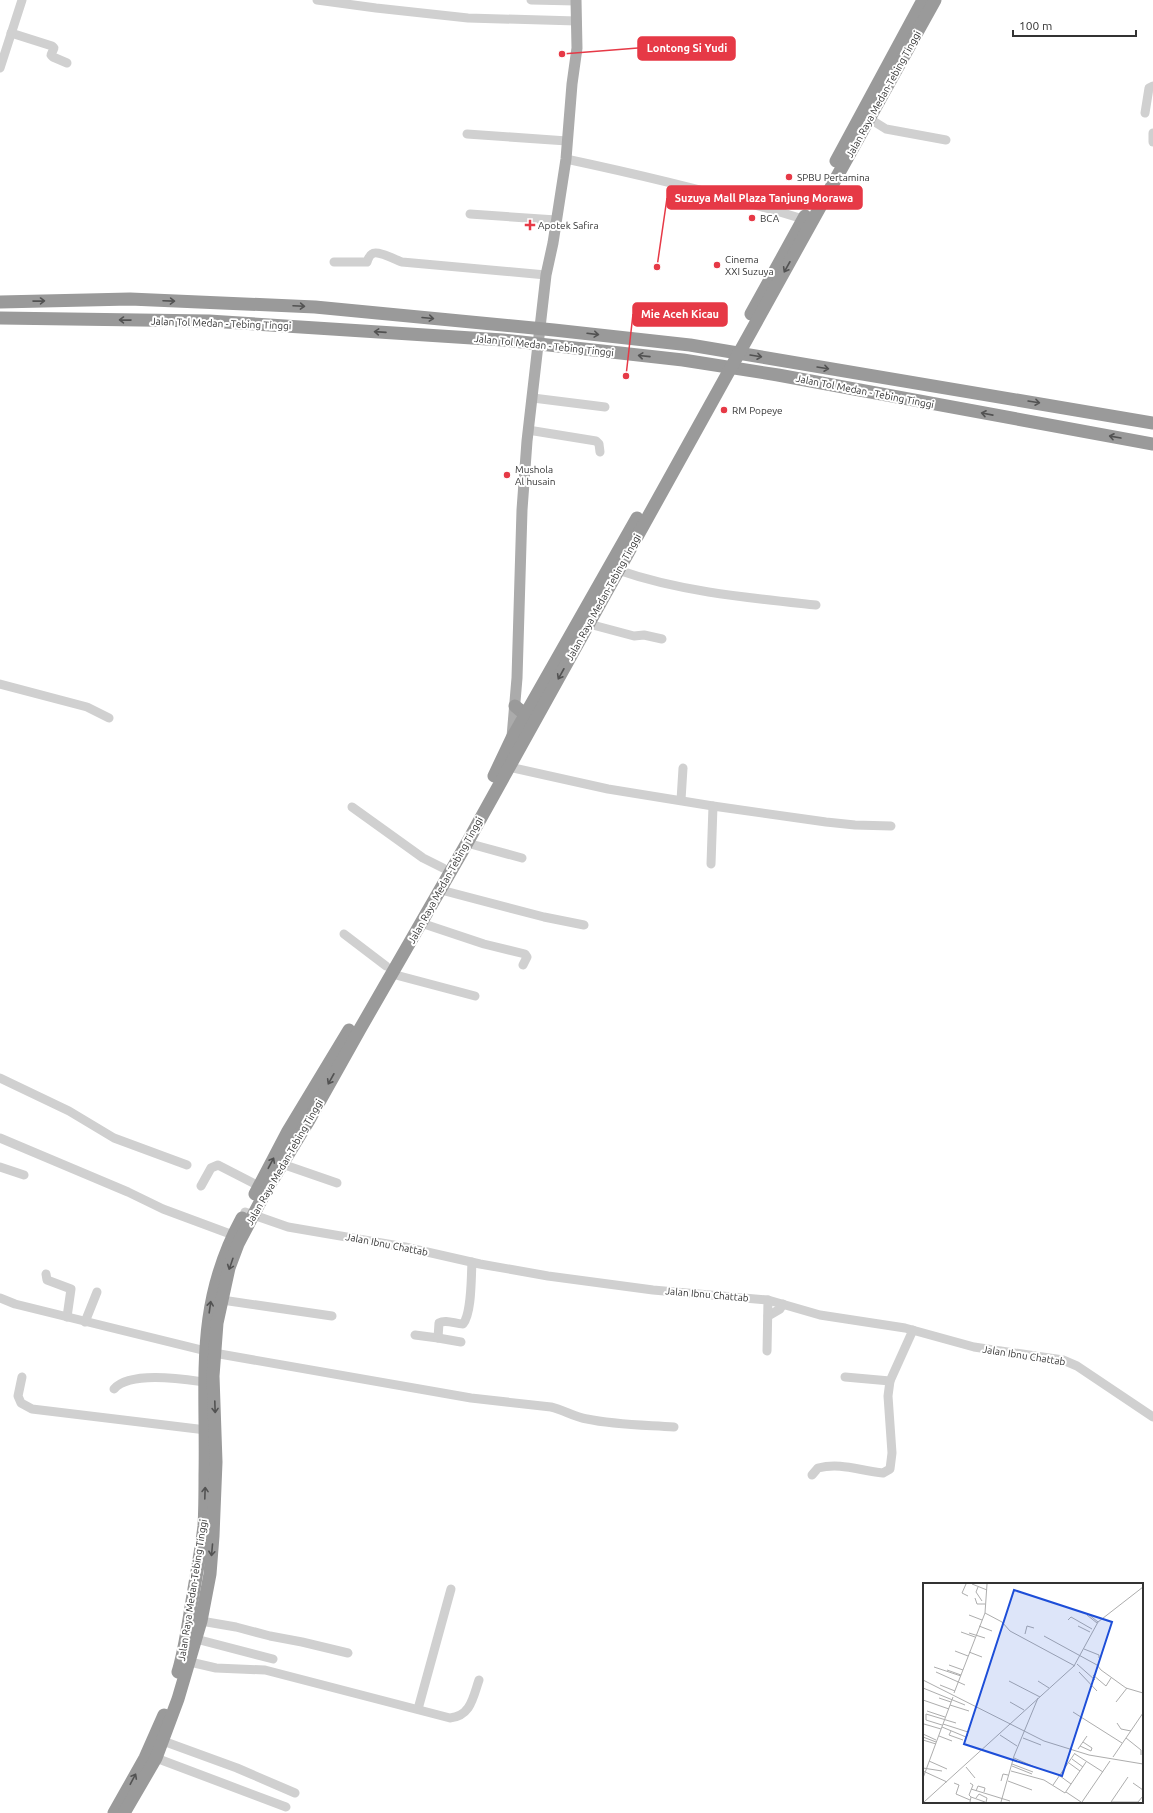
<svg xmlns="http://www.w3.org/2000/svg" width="1153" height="1813" font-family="Ubuntu,sans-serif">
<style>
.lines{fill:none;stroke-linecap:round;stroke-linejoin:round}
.minor{stroke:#d0d0d0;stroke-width:9}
.major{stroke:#ababab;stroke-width:11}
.highway{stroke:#9a9a9a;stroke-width:13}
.oneway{stroke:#525252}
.poi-dot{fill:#e63946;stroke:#fff;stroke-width:1.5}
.labels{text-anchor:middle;stroke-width:4;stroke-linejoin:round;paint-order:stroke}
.street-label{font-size:10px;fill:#333;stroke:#fff}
.poi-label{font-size:10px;fill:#333;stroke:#fff;text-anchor:start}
.inset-road{fill:none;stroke:#adadad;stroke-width:1}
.view{fill:#1d4ed8;fill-opacity:0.15;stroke:#1d4ed8;stroke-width:2}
.inset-edge{fill:none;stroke:#333;stroke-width:2}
.leader{fill:none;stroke:#e63946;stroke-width:1.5}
.callout-dot{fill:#e63946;stroke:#fff;stroke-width:1.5}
.callout{fill:#e63946;stroke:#e63946;stroke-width:1.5}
.callout-label{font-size:11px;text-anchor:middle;font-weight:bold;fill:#fff}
</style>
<rect width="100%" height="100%" fill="#fff"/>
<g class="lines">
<!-- minor -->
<g class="minor">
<polyline points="317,0 376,8 468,18 577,21"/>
<polyline points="531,0 576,1"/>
<polyline points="11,33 52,46 54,48 51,55 53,57 67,63"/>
<polyline points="0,68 22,0"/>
<polyline points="1145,113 1149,88 1153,86"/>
<polyline points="870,119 886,129 946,140"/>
<polyline points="1153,133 1153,142"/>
<polyline points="467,134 567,141"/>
<path d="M 566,159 C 646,176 725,195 803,219"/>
<polyline points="470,214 556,220"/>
<path d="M 334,262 L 367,262 C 368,259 370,255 372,254 C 377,250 396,260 402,262 L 546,275"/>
<polyline points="533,398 605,407"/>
<polyline points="528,430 596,441 599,444 600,452"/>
<path d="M 618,570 C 681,592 750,598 816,605"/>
<polyline points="589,624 634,636 644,635 662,639"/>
<polyline points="0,684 87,707 109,718"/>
<polyline points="509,767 608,789 713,806 826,822 855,825 891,826"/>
<polyline points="681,800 683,768"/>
<polyline points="352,807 423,858 443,868"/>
<polyline points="467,843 522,858"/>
<polyline points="711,864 713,806"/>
<polyline points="441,890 544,917 584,925"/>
<polyline points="421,923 484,944 525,954 527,957 523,965"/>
<polyline points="344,934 386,966"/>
<polyline points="392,974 475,996"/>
<polyline points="0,1078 69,1111 114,1138 187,1165"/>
<polyline points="0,1138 128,1192 163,1209 233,1235"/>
<polyline points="282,1164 337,1183"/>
<polyline points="0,1167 24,1175"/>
<polyline points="201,1186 211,1168 218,1165 259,1186"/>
<polyline points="245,1212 288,1227 405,1247 480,1264 548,1276 653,1290 768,1300 820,1315 905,1328 974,1347 1063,1360 1077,1366 1153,1417"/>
<polyline points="46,1274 47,1280 71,1289 67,1317"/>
<path d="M 0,1298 L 15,1304 L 214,1353 L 471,1398 L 551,1407 C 564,1410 574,1417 587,1419 C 615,1425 645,1425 674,1427"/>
<polyline points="222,1300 332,1316"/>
<polyline points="768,1316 780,1309 783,1304"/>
<polyline points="85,1322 97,1292"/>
<path d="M 415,1335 L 438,1338 L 439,1323 C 446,1319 455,1324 463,1324 C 472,1313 471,1277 472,1262"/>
<polyline points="438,1338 461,1342"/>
<polyline points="767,1351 768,1300"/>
<polyline points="22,1377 18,1396 21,1403 32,1409 206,1430"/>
<polyline points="845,1377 890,1381 913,1330"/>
<path d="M 114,1389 C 130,1371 182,1379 204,1382"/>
<path d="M 812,1475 L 818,1468 C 841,1462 860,1471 883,1473 L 890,1469 L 892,1453 L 888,1396 L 890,1381"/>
<polyline points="201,1621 236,1627 270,1636 302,1642 348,1653"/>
<polyline points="196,1639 273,1659"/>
<path d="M 190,1662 L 216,1668 L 265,1670 L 450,1718 C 471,1716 473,1697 479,1680"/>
<polyline points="418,1709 451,1589"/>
<polyline points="163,1741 237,1768 295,1793"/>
<polyline points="156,1758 286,1807"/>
</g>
<!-- major -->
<polyline class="major" points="512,737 517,678 522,510 527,441 546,275 553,243 566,159 572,84 577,48 576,0"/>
<!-- highway -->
<g class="highway">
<polyline points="836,161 923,0"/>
<polyline points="0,302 130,299 315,307 554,330 690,345 1153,423"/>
<polyline points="751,314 805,216"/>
<polyline points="0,318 209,321 503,340 683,360 778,375 1153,444"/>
<polyline points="515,706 521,711 527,711"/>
<polyline points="494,776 512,738 637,518"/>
<polyline points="255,1194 288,1131 349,1030"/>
<path d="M 178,1672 C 185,1649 188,1624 192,1601 C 196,1576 201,1551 204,1526 C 205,1509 205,1492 205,1475 C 207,1380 194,1306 242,1218"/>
<polyline points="114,1813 145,1758 164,1715"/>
<polyline points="124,1813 156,1758 178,1699 201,1621 210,1574 213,1536 216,1462 213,1376 217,1323 229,1268 238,1244 267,1189 309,1120 360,1029 467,843 935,0"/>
</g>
</g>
<!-- one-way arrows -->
<defs><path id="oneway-shaft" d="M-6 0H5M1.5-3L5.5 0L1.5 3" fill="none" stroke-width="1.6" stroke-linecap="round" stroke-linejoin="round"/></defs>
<g class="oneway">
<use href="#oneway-shaft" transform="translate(787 267) rotate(119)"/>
<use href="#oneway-shaft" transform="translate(39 301) rotate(-1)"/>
<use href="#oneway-shaft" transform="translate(169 301) rotate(2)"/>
<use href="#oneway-shaft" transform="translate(299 306) rotate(3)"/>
<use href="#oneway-shaft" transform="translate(428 318) rotate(5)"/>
<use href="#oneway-shaft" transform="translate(125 320) rotate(-179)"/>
<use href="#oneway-shaft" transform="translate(380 332) rotate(-176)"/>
<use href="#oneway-shaft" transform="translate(593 334) rotate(7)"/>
<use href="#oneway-shaft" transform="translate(644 356) rotate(-174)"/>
<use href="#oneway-shaft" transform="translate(756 356) rotate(9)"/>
<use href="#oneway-shaft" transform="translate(823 368) rotate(9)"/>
<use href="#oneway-shaft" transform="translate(1034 402) rotate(9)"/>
<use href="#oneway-shaft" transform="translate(987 414) rotate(-169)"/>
<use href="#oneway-shaft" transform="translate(1115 437) rotate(-170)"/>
<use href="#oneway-shaft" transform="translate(561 674) rotate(119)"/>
<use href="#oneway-shaft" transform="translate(331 1079) rotate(119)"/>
<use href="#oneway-shaft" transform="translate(271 1163) rotate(-62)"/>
<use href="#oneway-shaft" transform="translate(231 1264) rotate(109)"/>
<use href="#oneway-shaft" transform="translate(210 1307) rotate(-82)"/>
<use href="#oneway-shaft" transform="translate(215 1407) rotate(88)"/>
<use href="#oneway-shaft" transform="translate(205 1493) rotate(-88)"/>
<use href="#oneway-shaft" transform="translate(212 1550) rotate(95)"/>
<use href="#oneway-shaft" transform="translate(133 1779) rotate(-62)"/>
</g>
<!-- markers -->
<g class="poi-dot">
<circle cx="789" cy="177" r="4"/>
<circle cx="752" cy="218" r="4"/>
<path d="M528 219h4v4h4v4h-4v4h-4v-4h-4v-4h4z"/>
<circle cx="717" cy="265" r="4"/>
<circle cx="724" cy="410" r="4"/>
<circle cx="507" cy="475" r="4"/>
</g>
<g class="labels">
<!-- street labels -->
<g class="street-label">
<text transform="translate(883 94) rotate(-61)" y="4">Jalan Raya Medan-Tebing Tinggi</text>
<text transform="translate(221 323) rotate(2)" y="4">Jalan Tol Medan - Tebing Tinggi</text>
<text transform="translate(544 345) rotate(6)" y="4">Jalan Tol Medan - Tebing Tinggi</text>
<text transform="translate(865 391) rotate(11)" y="4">Jalan Tol Medan - Tebing Tinggi</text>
<text transform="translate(603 597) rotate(-61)" y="4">Jalan Raya Medan-Tebing Tinggi</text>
<text transform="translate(445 880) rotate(-61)" y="4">Jalan Raya Medan-Tebing Tinggi</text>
<text transform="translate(284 1162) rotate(-60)" y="4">Jalan Raya Medan-Tebing Tinggi</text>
<text transform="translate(387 1244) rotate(11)" y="4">Jalan Ibnu Chattab</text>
<text transform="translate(707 1294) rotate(5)" y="4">Jalan Ibnu Chattab</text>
<text transform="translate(1024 1355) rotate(9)" y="4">Jalan Ibnu Chattab</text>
<text transform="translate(192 1590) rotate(-81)" y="4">Jalan Raya Medan-Tebing Tinggi</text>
</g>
<!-- poi labels -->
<g class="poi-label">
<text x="797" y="181">SPBU Pertamina</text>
<text x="760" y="222">BCA</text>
<text x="538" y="229">Apotek Safira</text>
<text x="725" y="263">Cinema<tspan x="725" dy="12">XXI Suzuya</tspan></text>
<text x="732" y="414">RM Popeye</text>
<text x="515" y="473">Mushola<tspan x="515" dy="12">Al husain</tspan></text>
</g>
</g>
<!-- overview -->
<g transform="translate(923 1583)">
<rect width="220" height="220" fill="#fff"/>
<path class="inset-road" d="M 43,1 L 39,10 L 45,13M 49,1 L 64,7M 55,4 L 53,9 L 59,18M 52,15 L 54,21 L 62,21M 62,30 L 79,39 L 87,48 L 152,83M 165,31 L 175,39M 46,32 L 59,37M 164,32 L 174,40M 145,37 L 148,34 L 169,46M 56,43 L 69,48M 155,43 L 167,49M 38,49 L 52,54M 46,50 L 62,55M 102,51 L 104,43 L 111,45M 121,53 L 174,82 L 178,87 L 203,105 L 220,110M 161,66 L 176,72 L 176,75M 32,68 L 45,73M 46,69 L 59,74M 154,81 L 172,97M 26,82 L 40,87M 11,84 L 38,93M 24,87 L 38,92M 13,89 L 42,102M 156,89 L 174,108M 170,92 L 183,103 L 188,95M 0,97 L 121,158 L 166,172 L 220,181M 86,98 L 117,114M 115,98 L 126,105M 17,102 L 32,108M 0,105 L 42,122M 31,110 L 62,30 L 64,1M 16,115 L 28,119M 0,117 L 26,126M 87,119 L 101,127M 193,119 L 204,105M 27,122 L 46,128M 4,128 L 22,134M 150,129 L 199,160M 194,140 L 198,146 L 208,148M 1,141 L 18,146M 20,141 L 45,149M 19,142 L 3,137 L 3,131 L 33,140M 19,144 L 43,154 L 45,152M 28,148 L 26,152 L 40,157M 0,151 L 13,157M 77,152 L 94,163M 16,153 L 29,158M 0,154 L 13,159M 100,155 L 118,162M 203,155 L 218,167 L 218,172M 0,157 L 13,161M 157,163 L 168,168 L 169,165 L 160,159M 155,166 L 164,153M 152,171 L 180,189M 190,174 L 220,130M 91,175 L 114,185M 149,176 L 160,184M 6,178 L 24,186M 146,180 L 157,188M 89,181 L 110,189M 89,183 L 109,191M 43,184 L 52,195M 0,185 L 19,188M 0,188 L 24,199M 88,188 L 121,197 L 142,210 L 163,179M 137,193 L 148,201M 0,195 L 30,114M 78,198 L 80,191 L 85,192M 85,198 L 109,207M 31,200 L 36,202 L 33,211 L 47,217M 47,200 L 50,202 L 46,212 L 48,214 L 47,219M 210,200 L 220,207M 130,202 L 152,170M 48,206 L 87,218M 53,208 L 55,203 L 62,205 L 61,209M 143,209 L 158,219M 48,214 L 62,219M 53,215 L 56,211 L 64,215 L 63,219M 1,219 L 151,83 L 175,39 L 220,4M 78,219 L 91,173 L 115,115M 159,219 L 187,178M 188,219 L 215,219 L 220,213M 188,219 L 205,194"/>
<path class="view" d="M 91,7 L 189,39 L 139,193 L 41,161 Z"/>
<rect width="220" height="220" class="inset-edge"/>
</g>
<!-- callouts -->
<path class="leader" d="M562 54L638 48M657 267L667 198M626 376L633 314"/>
<g class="callout-dot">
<circle cx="562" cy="54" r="4"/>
<circle cx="657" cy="267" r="4"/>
<circle cx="626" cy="376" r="4"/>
</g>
<g class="callout">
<rect x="638" y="37" width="97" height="23" rx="4"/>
<rect x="667" y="186" width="195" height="23" rx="4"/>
<rect x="633" y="303" width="94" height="23" rx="4"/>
</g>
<g class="callout-label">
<text x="687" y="52">Lontong Si Yudi</text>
<text x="764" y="202">Suzuya Mall Plaza Tanjung Morawa</text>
<text x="680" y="318">Mie Aceh Kicau</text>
</g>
<!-- scale -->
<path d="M1013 30v6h123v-6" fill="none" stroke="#333333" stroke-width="2"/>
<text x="1019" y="30" font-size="12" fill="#333333" stroke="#ffffff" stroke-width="3" paint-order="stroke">100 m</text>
</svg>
